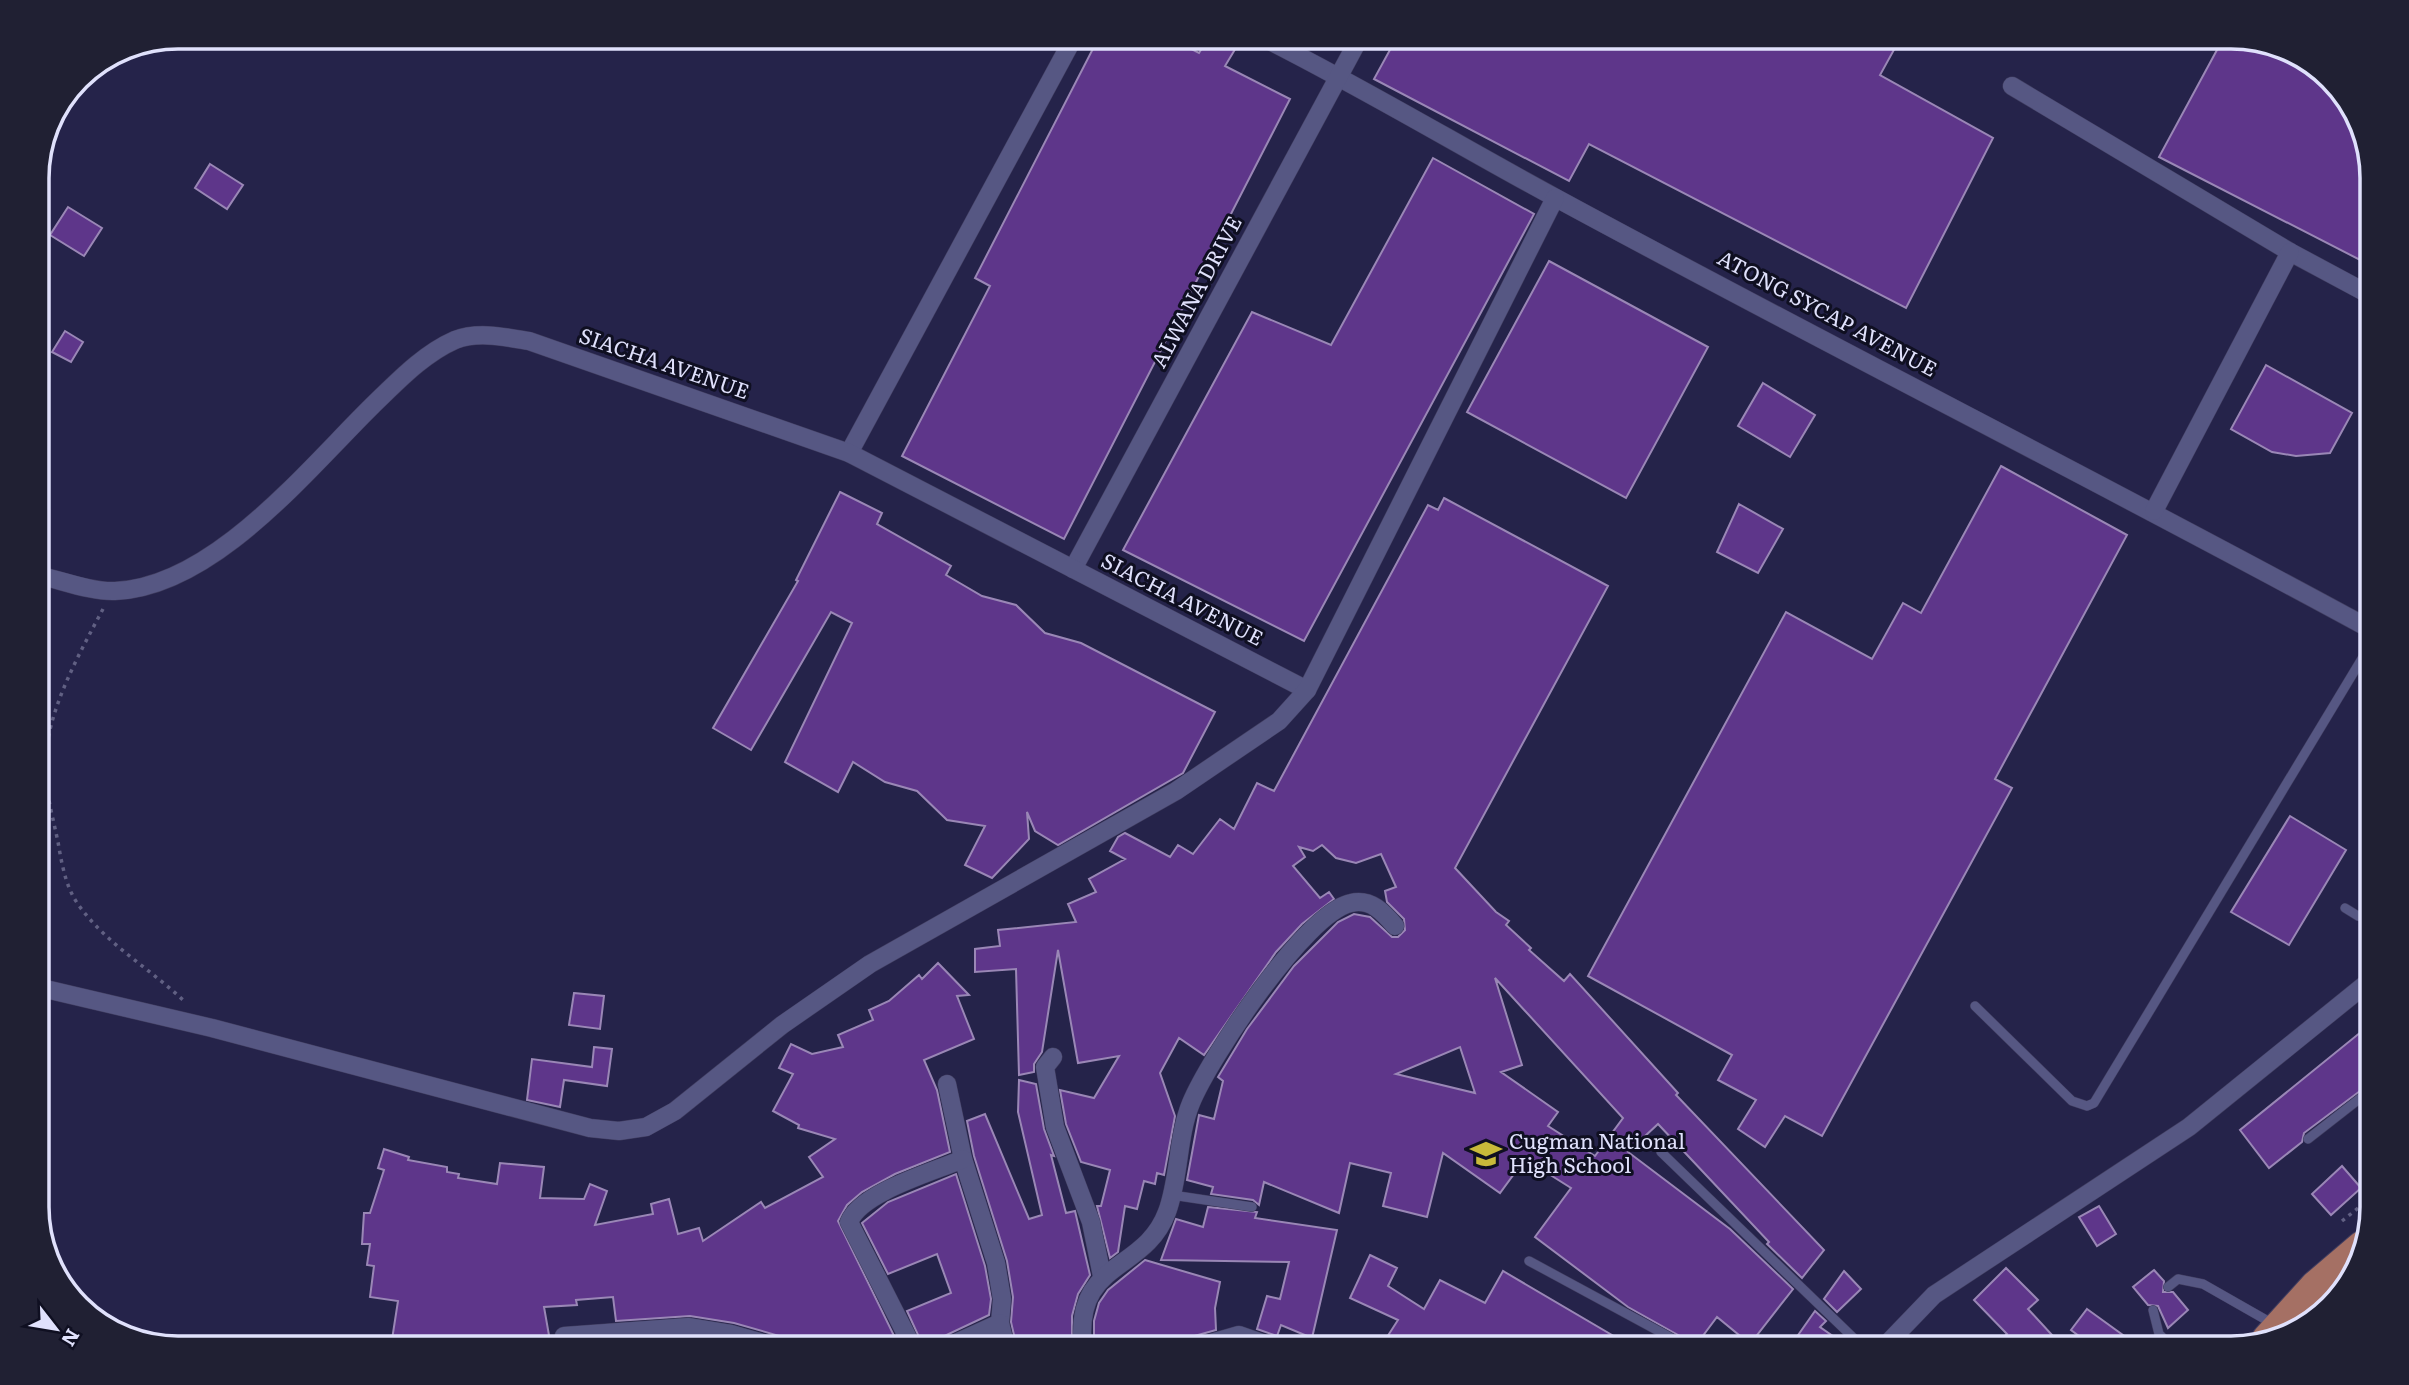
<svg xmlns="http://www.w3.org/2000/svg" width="2409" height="1385" font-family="Literata,serif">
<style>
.building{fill:#5e368a;stroke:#9a87b6;stroke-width:2;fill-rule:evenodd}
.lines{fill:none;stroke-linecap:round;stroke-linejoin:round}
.service-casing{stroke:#413e60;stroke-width:10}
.minor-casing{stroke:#413e60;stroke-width:19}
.trunk-casing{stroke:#413e60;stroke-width:32}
.path{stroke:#616083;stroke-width:3.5;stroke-dasharray:3.5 5;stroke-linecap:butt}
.service{stroke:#565783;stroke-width:9}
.minor{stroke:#565783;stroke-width:18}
.trunk{stroke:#a57064;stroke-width:30}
.labels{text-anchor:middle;stroke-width:6;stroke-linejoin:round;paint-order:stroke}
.street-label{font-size:21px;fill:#e0e1fc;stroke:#0f0f21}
.poi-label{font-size:21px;fill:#e0e1fc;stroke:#0f0f21;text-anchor:start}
.rim{fill:none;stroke:#e0e1fc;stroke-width:3.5}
</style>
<rect width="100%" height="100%" fill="#25234a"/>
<!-- building -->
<g class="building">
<polygon points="1099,37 1168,37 1199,53 1209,37 1223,37 1237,46 1225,66 1290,99 1064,539 902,456 990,286 975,278"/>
<polygon points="1397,37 1901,37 1880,75 1993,138 1906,308 1589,144 1569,181 1374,79"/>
<polygon points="2224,37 2301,55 2349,100 2372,169 2372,266 2159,157"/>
<polygon points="1433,158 1534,214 1304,641 1123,550 1252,312 1331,345"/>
<polygon points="210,164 243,185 227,209 195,188"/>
<polygon points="68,207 102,228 84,256 50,235"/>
<polygon points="1549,261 1708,347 1626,498 1467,412"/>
<polygon points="65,331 83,342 71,362 52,352"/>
<polygon points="2266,365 2352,413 2330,453 2296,456 2272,452 2231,429"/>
<polygon points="1763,383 1815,415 1790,457 1738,426"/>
<polygon points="2001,466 2127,535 1995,779 2012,788 1822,1136 1785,1116 1765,1147 1738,1129 1756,1100 1718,1080 1732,1055 1588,976 1786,612 1872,659 1903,603 1921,613"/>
<polygon points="840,492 882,513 877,524 951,566 946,575 982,596 1016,605 1045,633 1081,643 1215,712 1183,773 1058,845 1035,831 1027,812 1029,839 992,878 965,865 985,826 947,820 917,791 885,782 853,762 838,792 785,762 852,623 831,612 751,750 713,728 798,581 796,580"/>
<path d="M 1444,498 L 1608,586 L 1455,868 L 1496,912 L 1509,921 L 1506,925 L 1531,948 L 1529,950 L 1564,981 L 1570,974 L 1678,1093 L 1676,1095 L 1824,1250 L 1802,1278 L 1767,1244 L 1769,1242 L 1658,1124 L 1628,1152 L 1730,1229 L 1793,1289 L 1750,1344 L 1717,1317 L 1696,1345 L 1628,1307 L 1535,1237 L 1571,1188 L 1525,1159 L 1500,1193 L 1443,1153 L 1427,1217 L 1383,1206 L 1391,1173 L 1350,1163 L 1339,1213 L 1264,1182 L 1259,1205 L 1253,1200 L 1211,1194 L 1213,1187 L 1187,1180 L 1199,1115 L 1214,1119 L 1223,1081 L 1218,1077 L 1247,1029 L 1294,966 L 1338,922 L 1354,914 L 1370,917 L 1392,937 L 1398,937 L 1405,930 L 1404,919 L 1387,902 L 1385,891 L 1396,887 L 1381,854 L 1356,863 L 1336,858 L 1322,845 L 1313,851 L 1299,847 L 1305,857 L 1293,866 L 1320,898 L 1329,892 L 1334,899 L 1302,924 L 1276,952 L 1204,1055 L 1179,1038 L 1160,1073 L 1175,1116 L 1164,1175 L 1157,1173 L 1155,1184 L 1144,1181 L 1137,1209 L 1125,1206 L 1118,1252 L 1110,1258 L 1097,1206 L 1101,1206 L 1110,1170 L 1081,1162 L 1066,1124 L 1060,1090 L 1094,1098 L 1119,1056 L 1078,1063 L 1058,950 L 1042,1052 L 1034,1064 L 1034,1072 L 1019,1075 L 1016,969 L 975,972 L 975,949 L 1000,946 L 998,930 L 1076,922 L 1068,904 L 1096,892 L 1089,879 L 1125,859 L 1110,851 L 1118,837 L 1125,833 L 1170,857 L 1178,845 L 1193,854 L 1220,819 L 1234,829 L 1257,783 L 1274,791 L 1428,505 L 1438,510 ZM 1495,978 L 1623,1118 L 1595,1156 L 1548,1126 L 1558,1112 L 1501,1072 L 1522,1065 ZM 1460,1047 L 1475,1093 L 1396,1074 Z"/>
<polygon points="1739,504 1783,529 1758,573 1717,552"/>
<polygon points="2290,816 2346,850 2289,945 2231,912"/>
<polygon points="938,963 969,995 957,996 974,1039 924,1060 937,1090 950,1152 895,1174 862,1192 847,1205 838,1221 900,1348 791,1348 783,1337 734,1323 690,1316 616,1321 613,1297 576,1300 577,1305 544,1307 550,1341 498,1348 490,1348 489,1341 446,1348 391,1346 398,1301 370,1297 374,1266 367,1265 370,1244 362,1244 364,1213 370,1213 384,1170 378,1168 384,1149 409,1157 408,1160 447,1167 447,1172 459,1174 458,1178 497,1184 500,1163 544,1167 540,1198 584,1199 590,1184 607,1191 595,1225 653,1214 651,1204 669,1199 678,1234 699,1228 703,1241 761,1202 765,1208 823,1177 809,1157 835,1139 798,1128 799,1125 773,1111 793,1074 779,1068 791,1044 812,1054 843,1047 838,1035 873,1020 869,1010 889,1001 919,975 922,979"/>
<polygon points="574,993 604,996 600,1029 569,1025"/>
<polygon points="2372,1023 2372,1082 2304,1133 2302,1142 2269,1168 2240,1130"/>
<polygon points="594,1047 612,1049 607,1086 564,1080 560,1107 527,1100 532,1059 592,1067"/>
<polygon points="1019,1080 1036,1084 1044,1129 1054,1156 1051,1155 1066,1213 1075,1211 1090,1275 1078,1294 1072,1316 1072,1348 1017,1348 1011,1322 1013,1297 1007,1261 974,1156 967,1121 985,1114 1029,1219 1042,1215 1018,1112"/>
<polygon points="2342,1166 2361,1188 2331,1215 2312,1194"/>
<polygon points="956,1174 985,1266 991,1299 989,1315 940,1338 934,1348 924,1348 907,1311 951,1293 937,1254 888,1274 862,1223 888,1202"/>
<polygon points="2099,1206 2116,1234 2097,1246 2079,1217"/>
<polygon points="1208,1207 1257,1212 1255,1218 1337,1230 1312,1338 1281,1325 1277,1336 1257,1329 1267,1296 1280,1299 1289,1262 1161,1260 1176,1219 1203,1227"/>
<polygon points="1370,1255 1397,1268 1388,1286 1424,1309 1440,1280 1485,1303 1503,1271 1634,1348 1380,1348 1398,1320 1350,1298"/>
<polygon points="1145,1260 1220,1282 1215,1308 1216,1330 1191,1337 1184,1342 1170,1343 1169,1348 1128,1348 1129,1340 1094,1338 1094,1321 1099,1303 1108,1290"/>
<polygon points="2006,1268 2038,1300 2028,1309 2064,1348 1992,1348 2007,1334 1974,1300"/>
<polygon points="2154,1270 2164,1281 2163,1292 2173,1292 2188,1310 2168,1328 2158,1306 2148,1305 2133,1287"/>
<polygon points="1844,1271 1861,1289 1837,1312 1824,1299"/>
<polygon points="2087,1309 2127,1338 2119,1348 2095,1348 2071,1330"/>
<polygon points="1815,1311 1826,1321 1820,1327 1850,1348 1789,1348"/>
<polygon points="687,1338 739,1348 621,1348 620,1343"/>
</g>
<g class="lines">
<defs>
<g id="service">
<polyline points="2345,908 2358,916 2372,918"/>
<polyline points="1975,1006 2072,1101 2087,1106 2094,1103 2372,642"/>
<polyline points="2308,1139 2372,1089"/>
<polyline points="1661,1152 1864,1348"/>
<polyline points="1172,1195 1252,1207"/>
<polyline points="1529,1261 1690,1348"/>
<polyline points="2168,1287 2178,1279 2203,1284 2275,1325"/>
<polyline points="2153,1310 2159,1334 2173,1348"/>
</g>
<g id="minor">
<path d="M 1262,37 C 1362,87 1458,145 1556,198 C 1827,345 2102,483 2372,630"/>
<polyline points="2012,86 2290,252 2372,296"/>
<polyline points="849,453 1074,37"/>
<polyline points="2154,511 2290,252"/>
<polyline points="1073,569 1360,37"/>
<path d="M 37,575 C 61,580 91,592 115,591 C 213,587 306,471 372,406 C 397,382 423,354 455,340 C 478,331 505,337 529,341 L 849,453 L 1307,690"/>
<polyline points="37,987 212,1028 590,1128 619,1131 646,1127 675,1111 782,1025 870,964 1176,791 1279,721 1307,690 1555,198"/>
<polyline points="1053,1057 1045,1067 1055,1127 1091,1222 1102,1276"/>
<polyline points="947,1084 963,1159 996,1263 1002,1299 1000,1323 1006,1348"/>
<polyline points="564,1336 688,1327 731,1334 780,1348"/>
<path d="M 913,1348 L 849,1222 C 861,1192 933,1172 963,1159"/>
<polyline points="945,1348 1000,1323"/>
<path d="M 1083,1348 C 1073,1259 1144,1274 1167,1212 C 1180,1177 1177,1137 1191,1103 C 1209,1059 1305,913 1351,903 C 1371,898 1384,913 1395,926"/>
<polyline points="1194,1348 1239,1335 1276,1348"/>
<polyline points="1883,1348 1934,1295 2189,1127 2372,979"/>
</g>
<polyline id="trunk" points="2267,1339 2315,1286 2362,1246"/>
</defs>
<!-- service casing -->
<use href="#service" class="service-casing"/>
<!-- minor casing -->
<use href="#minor" class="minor-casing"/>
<!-- trunk casing -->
<use href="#trunk" class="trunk-casing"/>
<!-- path -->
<g class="path">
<path d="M 103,609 C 78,656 45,714 45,769 C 46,793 53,818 58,842 C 62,865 66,889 80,907 C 108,945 149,968 183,1000"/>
<polyline points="2342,1221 2372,1197"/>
</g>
<!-- service -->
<use href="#service" class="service"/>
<!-- minor -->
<use href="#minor" class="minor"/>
<!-- trunk -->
<use href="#trunk" class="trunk"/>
</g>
<!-- icons -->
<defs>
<symbol id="school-bare" viewBox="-9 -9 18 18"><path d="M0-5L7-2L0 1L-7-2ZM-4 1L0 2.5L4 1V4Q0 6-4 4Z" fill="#c9ba3a" stroke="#0f0f21" stroke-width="2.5" paint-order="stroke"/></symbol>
</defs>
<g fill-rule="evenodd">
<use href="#school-bare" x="1464" y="1132" width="44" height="44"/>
</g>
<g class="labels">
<!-- street labels -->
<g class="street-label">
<text transform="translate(1197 292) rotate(-62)" y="7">ALWANA DRIVE</text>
<text transform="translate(1827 314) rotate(28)" y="7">ATONG SYCAP AVENUE</text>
<text transform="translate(664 364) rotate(19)" y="7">SIACHA AVENUE</text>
<text transform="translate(1182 600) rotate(27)" y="7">SIACHA AVENUE</text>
</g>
<!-- poi labels -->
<g class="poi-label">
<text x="1509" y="1149">Cugman National<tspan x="1509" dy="24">High School</tspan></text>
</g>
</g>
<!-- crop -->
<path d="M0 0H2409V1385H0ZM178 49H2231A129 129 0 0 1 2360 178V1207A129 129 0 0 1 2231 1336H178A129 129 0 0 1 49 1207V178A129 129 0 0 1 178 49Z" fill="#202033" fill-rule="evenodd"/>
<path class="rim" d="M178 49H2231A129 129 0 0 1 2360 178V1207A129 129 0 0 1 2231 1336H178A129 129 0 0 1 49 1207V178A129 129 0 0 1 178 49Z"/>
<!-- north arrow -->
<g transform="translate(56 1329) rotate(121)" stroke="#0f0f21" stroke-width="5" paint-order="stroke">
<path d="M0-5L12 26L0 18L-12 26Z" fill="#e0e1fc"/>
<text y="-10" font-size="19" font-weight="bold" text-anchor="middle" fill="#e0e1fc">N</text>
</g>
</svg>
